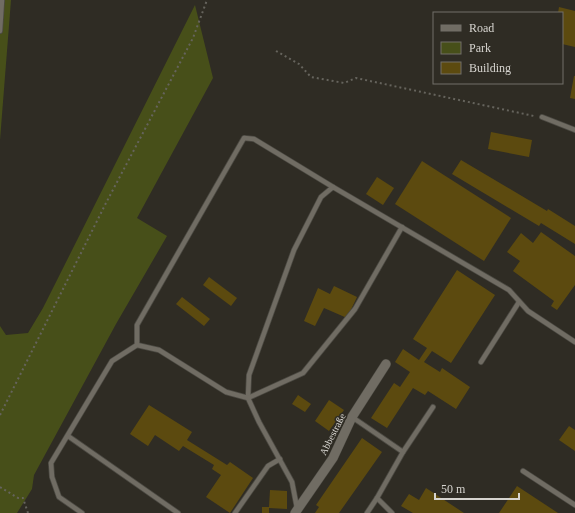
<svg xmlns="http://www.w3.org/2000/svg" width="575" height="513" font-family="'Times New Roman',serif">
<style>
.green{fill:#474f19}
.building{fill:#5c4a0f}
.lines{fill:none;stroke-linecap:round;stroke-linejoin:round}
.lane-casing{stroke:#4c4a43;stroke-width:6}
.street-casing{stroke:#4c4a43;stroke-width:10}
.path{stroke:#66645d;stroke-width:2;stroke-dasharray:2 3;stroke-linecap:butt}
.lane{stroke:#706c63;stroke-width:4.5}
.street{stroke:#706c63;stroke-width:9}
.labels{text-anchor:middle;stroke-width:3.5;stroke-linejoin:round;paint-order:stroke}
.street-label{font-size:10px;fill:#d6d4cf;stroke:#2f2c24}
</style>
<rect width="100%" height="100%" fill="#2f2c24"/>
<!-- green -->
<g class="green">
<polygon points="0,0 11,0 0,140"/>
<polygon points="195,5 213,78 137,218 167,236 116,324 34,475 32,489 17,513 0,513 0,326 6,335 28,333 43,308"/>
</g>
<!-- building -->
<g class="building">
<polygon points="559,7 575,11 575,47 562,44 562,13 558,13"/>
<polygon points="574,76 575,76 575,99 570,98"/>
<polygon points="491,132 532,140 529,157 488,149"/>
<polygon points="461,160 547,211 548,209 575,226 575,244 541,223 539,226 452,174"/>
<polygon points="422,161 511,218 484,261 395,204"/>
<polygon points="377,177 394,188 383,205 366,194"/>
<polygon points="541,232 575,256 575,285 557,310 551,306 554,301 513,271 520,261 507,252 521,233 533,243"/>
<polygon points="457,270 495,295 451,363 432,351 424,362 440,372 442,368 470,387 456,409 428,391 425,395 413,388 387,428 371,418 394,383 400,387 410,372 395,362 403,349 419,360 427,348 413,339"/>
<polygon points="209,277 237,298 231,306 203,285"/>
<polygon points="334,286 357,297 347,318 324,308 315,326 304,321 318,288 330,294"/>
<polygon points="182,297 210,319 204,326 176,304"/>
<polygon points="298,395 311,404 305,412 292,404"/>
<polygon points="329,400 344,410 329,431 315,421"/>
<polygon points="149,405 192,432 187,440 227,465 230,462 253,478 230,513 206,497 221,475 212,469 214,465 183,446 179,451 155,435 148,446 130,434"/>
<polygon points="569,426 575,430 575,451 559,440"/>
<polygon points="362,438 382,452 339,513 315,513 319,507 316,505"/>
<polygon points="517,486 558,513 499,513"/>
<polygon points="426,488 464,513 413,513 401,506 409,494 419,500"/>
<polygon points="270,490 287,491 287,509 269,508 269,513 262,513 262,507 269,507"/>
</g>
<g class="lines">
<defs>
<g id="lane">
<polyline points="0,31 2,0"/>
<polyline points="542,117 575,130"/>
<polyline points="137,345 137,325 244,138 254,139 333,187"/>
<polyline points="481,362 519,302"/>
<polyline points="352,417 403,452"/>
<polyline points="68,436 178,513"/>
<polyline points="523,471 575,505"/>
<polyline points="297,508 292,482 259,422 248,398 249,375 294,250 321,197 333,187 509,290 528,311 575,342"/>
<polyline points="82,513 59,497 52,477 51,463 112,361 137,345 159,350 226,392 248,398 303,373 355,309 402,227"/>
<polyline points="235,513 268,466 280,459"/>
<polyline points="367,513 377,498"/>
<polyline points="392,513 377,498 403,452 433,407"/>
</g>
<polyline id="street" points="295,513 333,458 352,417 386,364"/>
</defs>
<!-- lane casing -->
<use href="#lane" class="lane-casing"/>
<!-- street casing -->
<use href="#street" class="street-casing"/>
<!-- path -->
<g class="path">
<polyline points="276,51 299,64 311,77 344,83 356,78 534,116"/>
<polyline points="0,415 106,203 193,38 207,0"/>
<polyline points="0,487 18,498 23,498 28,513"/>
</g>
<!-- lane -->
<use href="#lane" class="lane"/>
<!-- street -->
<use href="#street" class="street"/>
</g>
<g class="labels">
<!-- street labels -->
<g class="street-label">
<text transform="translate(332 434) rotate(-63)" y="4">Abbestraße</text>
</g>
</g>
<!-- legend -->
<rect x="433" y="12" width="130" height="72" fill="#2f2c24" stroke="#726f68"/>
<rect x="441" y="25" width="20" height="6" fill="#706c63" stroke="#726f68"/>
<text x="469" y="32" font-size="12" fill="#d6d4cf">Road</text>
<rect x="441" y="42" width="20" height="12" fill="#474f19" stroke="#726f68"/>
<text x="469" y="52" font-size="12" fill="#d6d4cf">Park</text>
<rect x="441" y="62" width="20" height="12" fill="#5c4a0f" stroke="#726f68"/>
<text x="469" y="72" font-size="12" fill="#d6d4cf">Building</text>
<!-- scale -->
<path d="M435 493v6h84v-6" fill="none" stroke="#d6d4cf" stroke-width="2"/>
<text x="441" y="493" font-size="12" fill="#d6d4cf" stroke="#2f2c24" stroke-width="3" paint-order="stroke">50 m</text>
</svg>
